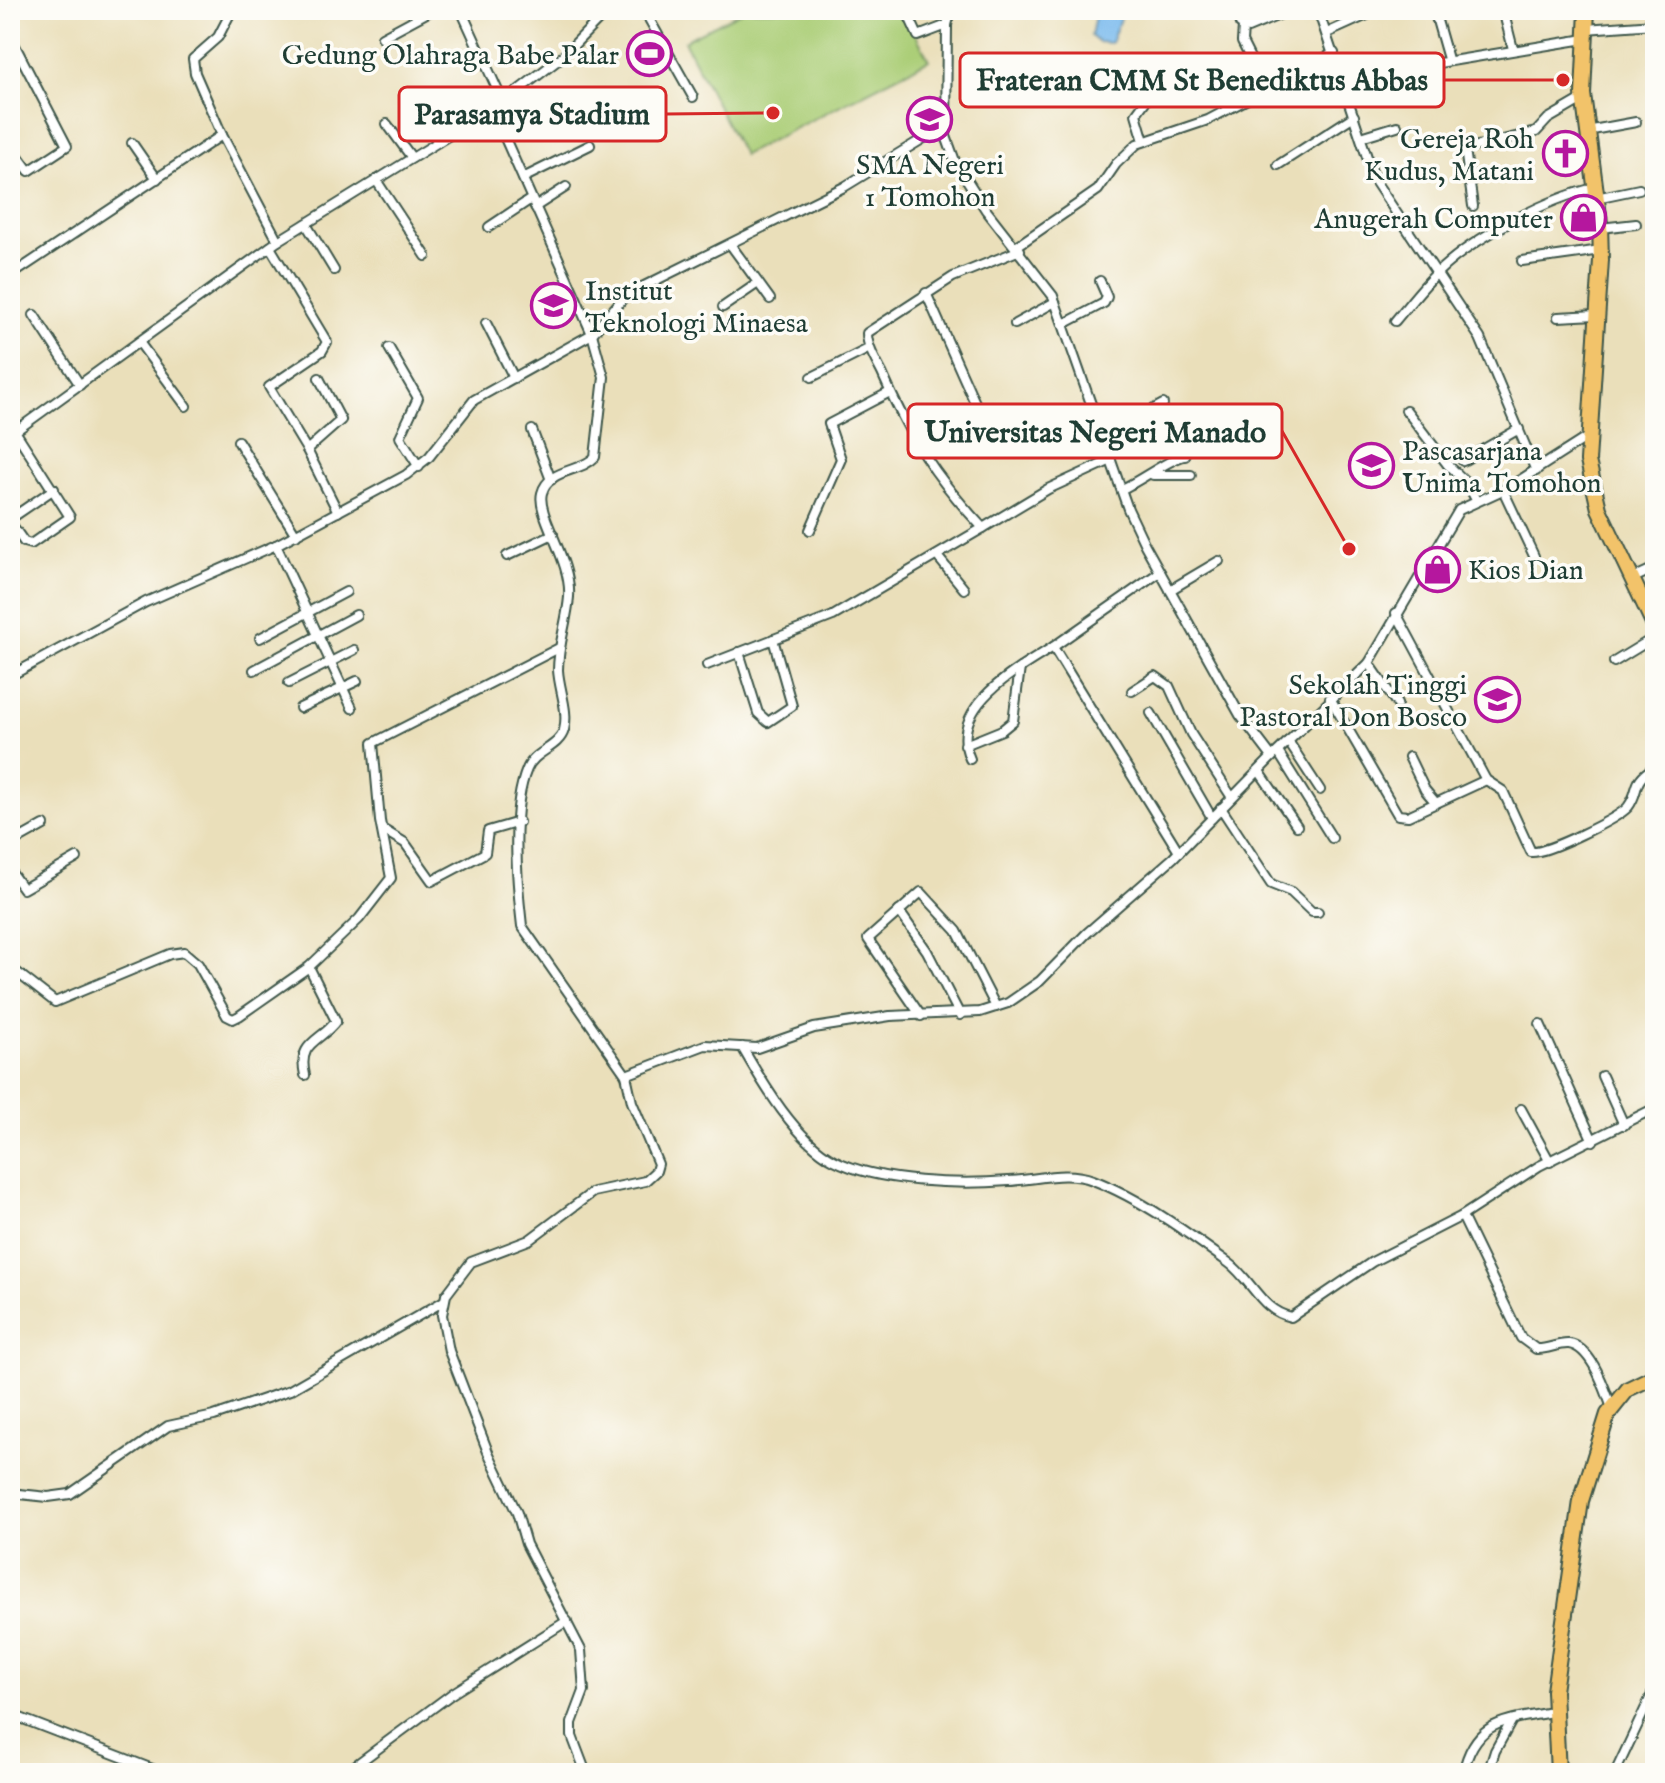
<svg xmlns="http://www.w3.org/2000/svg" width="1665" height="1783" font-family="'IM FELL English',serif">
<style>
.green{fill:#abce77;stroke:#658656;stroke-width:2}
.water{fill:#78b9ed;stroke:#4c7b90;stroke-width:2}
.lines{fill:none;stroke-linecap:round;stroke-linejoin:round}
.minor-casing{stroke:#3d5548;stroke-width:12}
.trunk-casing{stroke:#3d5548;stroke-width:18}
.minor{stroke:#fff;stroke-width:8}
.trunk{stroke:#f2c36a;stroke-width:14}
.labels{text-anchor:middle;stroke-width:7;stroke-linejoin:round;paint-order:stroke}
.poi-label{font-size:28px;fill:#1f3d34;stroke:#fdfcf7;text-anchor:end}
.leader{fill:none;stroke:#d62828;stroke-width:3}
.callout-dot{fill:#d62828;stroke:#fdfcf7;stroke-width:3}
.callout{fill:#fdfcf7;stroke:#d62828;stroke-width:3}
.callout-label{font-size:30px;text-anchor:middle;font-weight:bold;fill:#1f3d34}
</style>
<rect width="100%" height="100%" fill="#fdfcf7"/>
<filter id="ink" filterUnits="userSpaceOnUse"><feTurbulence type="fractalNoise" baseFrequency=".0125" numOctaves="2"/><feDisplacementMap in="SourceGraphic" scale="16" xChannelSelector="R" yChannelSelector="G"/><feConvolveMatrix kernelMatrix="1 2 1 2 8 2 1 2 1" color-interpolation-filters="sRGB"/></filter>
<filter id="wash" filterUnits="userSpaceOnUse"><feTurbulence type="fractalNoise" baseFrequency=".006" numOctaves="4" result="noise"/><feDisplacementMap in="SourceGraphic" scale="32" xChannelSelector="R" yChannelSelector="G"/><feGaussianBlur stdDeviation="1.8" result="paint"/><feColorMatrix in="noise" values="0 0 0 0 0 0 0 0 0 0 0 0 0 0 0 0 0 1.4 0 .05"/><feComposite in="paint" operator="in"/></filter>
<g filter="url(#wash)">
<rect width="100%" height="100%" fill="#eadfba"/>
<!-- green -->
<polygon class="green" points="744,10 903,10 929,60 743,155 684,41"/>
<!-- water -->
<polygon class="water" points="1096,10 1123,10 1111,43 1098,42 1091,36"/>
</g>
<g filter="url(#ink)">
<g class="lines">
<defs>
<g id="minor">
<polyline points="461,10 503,102"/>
<polyline points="644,10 693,97"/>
<polyline points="906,10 918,36 947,25"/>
<polyline points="951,10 947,25 946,136 955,161 986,210 1053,296 1128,509 1145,545 1240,715 1272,757 1369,663 1459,510 1509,487 1589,436"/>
<polyline points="1236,10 1240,24 1248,28 1291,10"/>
<polyline points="1318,10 1375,181 1480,338 1536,471"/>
<polyline points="1434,10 1448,59"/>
<polyline points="1503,10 1513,49"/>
<polyline points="1243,27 1242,42 1251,60"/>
<polyline points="1585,29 1655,24"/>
<polyline points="1327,33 1378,10"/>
<polyline points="10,36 67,146 29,171 10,145"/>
<polyline points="382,37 432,10"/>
<polyline points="1342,79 1585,39"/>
<polyline points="415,108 438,142"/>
<path d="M 492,109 L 592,334 L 604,377 L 595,457 C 580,473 549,468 542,493 C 536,515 572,560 569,597 C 567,622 558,645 558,670 C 559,689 569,711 564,730 C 559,748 534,751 527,769 C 510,809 517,883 522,926 L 626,1075 L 632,1102 L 658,1164 L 656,1171 L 645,1181 L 593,1192 L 529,1240 L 471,1262 L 446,1295 L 442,1315 L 449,1351 L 488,1452 L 517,1513 L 526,1544 L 581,1650 L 584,1691 L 572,1723 L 572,1736 L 586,1773"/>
<polyline points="387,124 412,158"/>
<polyline points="1587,131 1636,122"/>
<polyline points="222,135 278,241"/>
<polyline points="1361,137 1397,126"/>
<polyline points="1144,141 1136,114 1147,99"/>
<polyline points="132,143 157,179"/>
<polyline points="1278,165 1354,116"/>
<polyline points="523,178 590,145"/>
<polyline points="376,180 426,256"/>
<polyline points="1596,198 1639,189"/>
<polyline points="1473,206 1465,149 1536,132 1548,119 1584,98"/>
<polyline points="535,207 566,187"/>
<polyline points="306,224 334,270"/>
<polyline points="489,227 531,199"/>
<polyline points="1600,228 1636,224"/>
<polyline points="730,244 770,299"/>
<polyline points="1017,246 1098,190 1116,164 1137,144 1208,120 1334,53"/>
<polyline points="270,247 327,342 322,351 269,387 307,450"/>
<polyline points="1522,261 1601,250"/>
<polyline points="10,276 222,135 195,73 193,59 218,37 232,10"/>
<polyline points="926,293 980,414"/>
<polyline points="723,307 758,283"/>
<polyline points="34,315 80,385"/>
<polyline points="1558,317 1596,315"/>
<path d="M 1395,321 C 1408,306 1421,288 1436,274 C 1471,239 1547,198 1595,188"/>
<polyline points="486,323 514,378"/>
<polyline points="1015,324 1055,302"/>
<polyline points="1064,324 1104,303 1107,297 1100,281"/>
<polyline points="139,342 186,406"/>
<polyline points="389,348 418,398 400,437 419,467"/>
<polyline points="812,377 870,348"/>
<polyline points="319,378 341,420 307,450 338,512"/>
<polyline points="1406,410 1448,465 1467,483 1476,500"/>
<polyline points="532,430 551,480"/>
<polyline points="10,435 278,241 503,102 562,57 608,10"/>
<polyline points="1103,437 1163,404"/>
<polyline points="238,441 296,535"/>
<polyline points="1463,461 1519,429"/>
<polyline points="1153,475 1191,475"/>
<path d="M 1122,489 C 1138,482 1174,456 1185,456"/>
<polyline points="1503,490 1534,556"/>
<polyline points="10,519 54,489"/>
<polyline points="10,522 24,542 31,544 70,517 15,431"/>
<polyline points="983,528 1048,489 1111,460"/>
<polyline points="810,530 841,459 829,424 890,392"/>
<polyline points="276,545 352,708"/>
<polyline points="507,556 553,534"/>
<polyline points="937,556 964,589"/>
<polyline points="1160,572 1053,647 1179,852"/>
<polyline points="1631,579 1655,568"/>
<polyline points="1170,590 1219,561"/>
<path d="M 1396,613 L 1486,780 L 1503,791 L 1531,852 C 1545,854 1617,819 1628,807 C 1641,790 1630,781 1655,767"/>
<polyline points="260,638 346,592"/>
<polyline points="739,652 758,713 768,722 792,706 773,639"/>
<polyline points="1614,662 1655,637"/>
<polyline points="1369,663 1397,704"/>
<path d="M 707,665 L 833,616 L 983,528 C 934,476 911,439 882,373 C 876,361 867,347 867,333 L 953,277 L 1020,250"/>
<polyline points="254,670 356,615"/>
<polyline points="10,676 146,602 276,545 406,475 429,457 474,400 592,334 626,295 844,187 947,124"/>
<polyline points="289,683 354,650"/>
<polyline points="1132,691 1155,676 1169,686 1191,734 1231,796"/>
<polyline points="1330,698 1398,815 1408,816 1486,780"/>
<polyline points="300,708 357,681"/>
<polyline points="1151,713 1212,818"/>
<polyline points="1288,741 1320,790"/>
<polyline points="965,745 1002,730 1013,721 1020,668"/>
<polyline points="1278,752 1332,838"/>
<polyline points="1409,757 1425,790 1436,803"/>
<path d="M 970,759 C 947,706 1017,670 1053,647"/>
<polyline points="1259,771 1297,826"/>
<polyline points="1221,808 1271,884 1291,892 1312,912 1318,912"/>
<polyline points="382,829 405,843 432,881 485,853 488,831 519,822"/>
<polyline points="10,844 44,825"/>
<polyline points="10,871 23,889 77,858"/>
<polyline points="899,911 927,951 960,1015"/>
<polyline points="10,967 55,1002 170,954 184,952 198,964 227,1016 233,1019 239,1016 309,967 359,919 391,878 380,821 373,743 559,648"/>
<polyline points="921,1016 868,939 921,892 957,931 996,1007"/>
<polyline points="1540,1024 1593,1141"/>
<path d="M 742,1047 C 763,1084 796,1140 834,1160 C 879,1183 959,1185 1009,1181 C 1036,1180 1066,1170 1093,1180 C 1140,1198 1188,1233 1229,1263 C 1251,1279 1262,1312 1291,1317 L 1372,1262 L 1462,1216"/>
<path d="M 305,1075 C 297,1041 321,1042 336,1021 L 309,967"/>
<polyline points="626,1075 705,1045 757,1048 814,1028 890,1016 980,1012 1008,1003 1040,981 1087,933 1173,858 1272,757"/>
<polyline points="1602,1076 1624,1125"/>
<polyline points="1521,1109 1550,1162"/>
<path d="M 1612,1408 C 1605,1390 1592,1347 1569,1344 C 1558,1343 1547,1350 1536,1349 L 1521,1338 L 1462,1216 L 1539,1166 L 1655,1108"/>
<polyline points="10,1493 48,1497 70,1494 168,1426 214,1416 290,1390 444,1301"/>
<polyline points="10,1714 163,1773"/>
<polyline points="345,1773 453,1693 567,1621"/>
<path d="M 1463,1773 C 1475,1719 1505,1721 1552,1712"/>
<polyline points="1488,1773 1495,1751 1512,1720"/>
<polyline points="1615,1773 1655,1688"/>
</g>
<g id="trunk">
<polyline points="1587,10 1583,94 1600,223 1601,260 1588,461 1599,509 1655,627"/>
<polyline points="1558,1773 1554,1691 1581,1501 1608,1414 1628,1389 1655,1376"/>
</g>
</defs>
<!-- minor casing -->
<use href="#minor" class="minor-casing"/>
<!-- trunk casing -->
<use href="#trunk" class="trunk-casing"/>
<!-- minor -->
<use href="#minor" class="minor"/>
<!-- trunk -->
<use href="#trunk" class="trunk"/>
</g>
</g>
<!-- icons -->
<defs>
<symbol id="stadium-ring" viewBox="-11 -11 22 22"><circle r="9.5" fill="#fdfcf7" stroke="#b5179e" stroke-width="1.5"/><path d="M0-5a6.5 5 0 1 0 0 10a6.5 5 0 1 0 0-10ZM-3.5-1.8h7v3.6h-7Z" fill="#b5179e"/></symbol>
<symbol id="school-ring" viewBox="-11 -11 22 22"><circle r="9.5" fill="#fdfcf7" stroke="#b5179e" stroke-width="1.5"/><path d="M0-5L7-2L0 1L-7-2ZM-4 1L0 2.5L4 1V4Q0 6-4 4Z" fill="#b5179e"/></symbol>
<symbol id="church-ring" viewBox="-11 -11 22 22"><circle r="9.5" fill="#fdfcf7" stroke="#b5179e" stroke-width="1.5"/><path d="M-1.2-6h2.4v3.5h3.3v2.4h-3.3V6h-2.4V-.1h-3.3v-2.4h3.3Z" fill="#b5179e"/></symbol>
<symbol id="shop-ring" viewBox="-11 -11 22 22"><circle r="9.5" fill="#fdfcf7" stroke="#b5179e" stroke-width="1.5"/><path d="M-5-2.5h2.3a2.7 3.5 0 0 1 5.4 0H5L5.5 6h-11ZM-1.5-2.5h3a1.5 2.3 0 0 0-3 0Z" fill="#b5179e"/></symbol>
<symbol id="university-ring" viewBox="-11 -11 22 22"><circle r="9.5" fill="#fdfcf7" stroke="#b5179e" stroke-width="1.5"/><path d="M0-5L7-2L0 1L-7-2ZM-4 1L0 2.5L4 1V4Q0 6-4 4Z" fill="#b5179e"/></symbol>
</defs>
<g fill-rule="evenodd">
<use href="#stadium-ring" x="624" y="28" width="51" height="51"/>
<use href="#school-ring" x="904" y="94" width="51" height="51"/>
<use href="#church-ring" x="1540" y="128" width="51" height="51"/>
<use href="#shop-ring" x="1558" y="192" width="51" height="51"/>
<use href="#university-ring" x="528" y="280" width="51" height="51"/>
<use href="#university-ring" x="1346" y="440" width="51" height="51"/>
<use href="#shop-ring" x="1412" y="544" width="51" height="51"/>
<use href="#university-ring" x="1472" y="674" width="51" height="51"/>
</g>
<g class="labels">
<!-- poi labels -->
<g class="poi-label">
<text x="619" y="64">Gedung Olahraga Babe Palar</text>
<text x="1534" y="148">Gereja Roh<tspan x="1534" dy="32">Kudus, Matani</tspan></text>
<text x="930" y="174" text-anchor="middle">SMA Negeri<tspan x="930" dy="32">1 Tomohon</tspan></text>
<text x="1553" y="228">Anugerah Computer</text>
<text x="585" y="300" text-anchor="start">Institut<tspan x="585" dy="32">Teknologi Minaesa</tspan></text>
<text x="1402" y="460" text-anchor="start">Pascasarjana<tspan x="1402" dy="32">Unima Tomohon</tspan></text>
<text x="1468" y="579" text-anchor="start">Kios Dian</text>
<text x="1467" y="694">Sekolah Tinggi<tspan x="1467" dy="32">Pastoral Don Bosco</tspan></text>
</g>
</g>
<!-- callouts -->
<path class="leader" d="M1563 80L1444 80M773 113L666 114M1349 549L1282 431"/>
<g class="callout-dot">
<circle cx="1563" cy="80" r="8"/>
<circle cx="773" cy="113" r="8"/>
<circle cx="1349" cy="549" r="8"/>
</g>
<g class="callout">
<rect x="960" y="53" width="484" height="54" rx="8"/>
<rect x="399" y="87" width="267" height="54" rx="8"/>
<rect x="908" y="404" width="374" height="54" rx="8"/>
</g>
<g class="callout-label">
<text x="1202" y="90">Frateran CMM St Benediktus Abbas</text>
<text x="532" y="124">Parasamya Stadium</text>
<text x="1095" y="442">Universitas Negeri Manado</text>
</g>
<!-- margin -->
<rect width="1665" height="1783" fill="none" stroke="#fdfcf7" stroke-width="40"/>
</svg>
